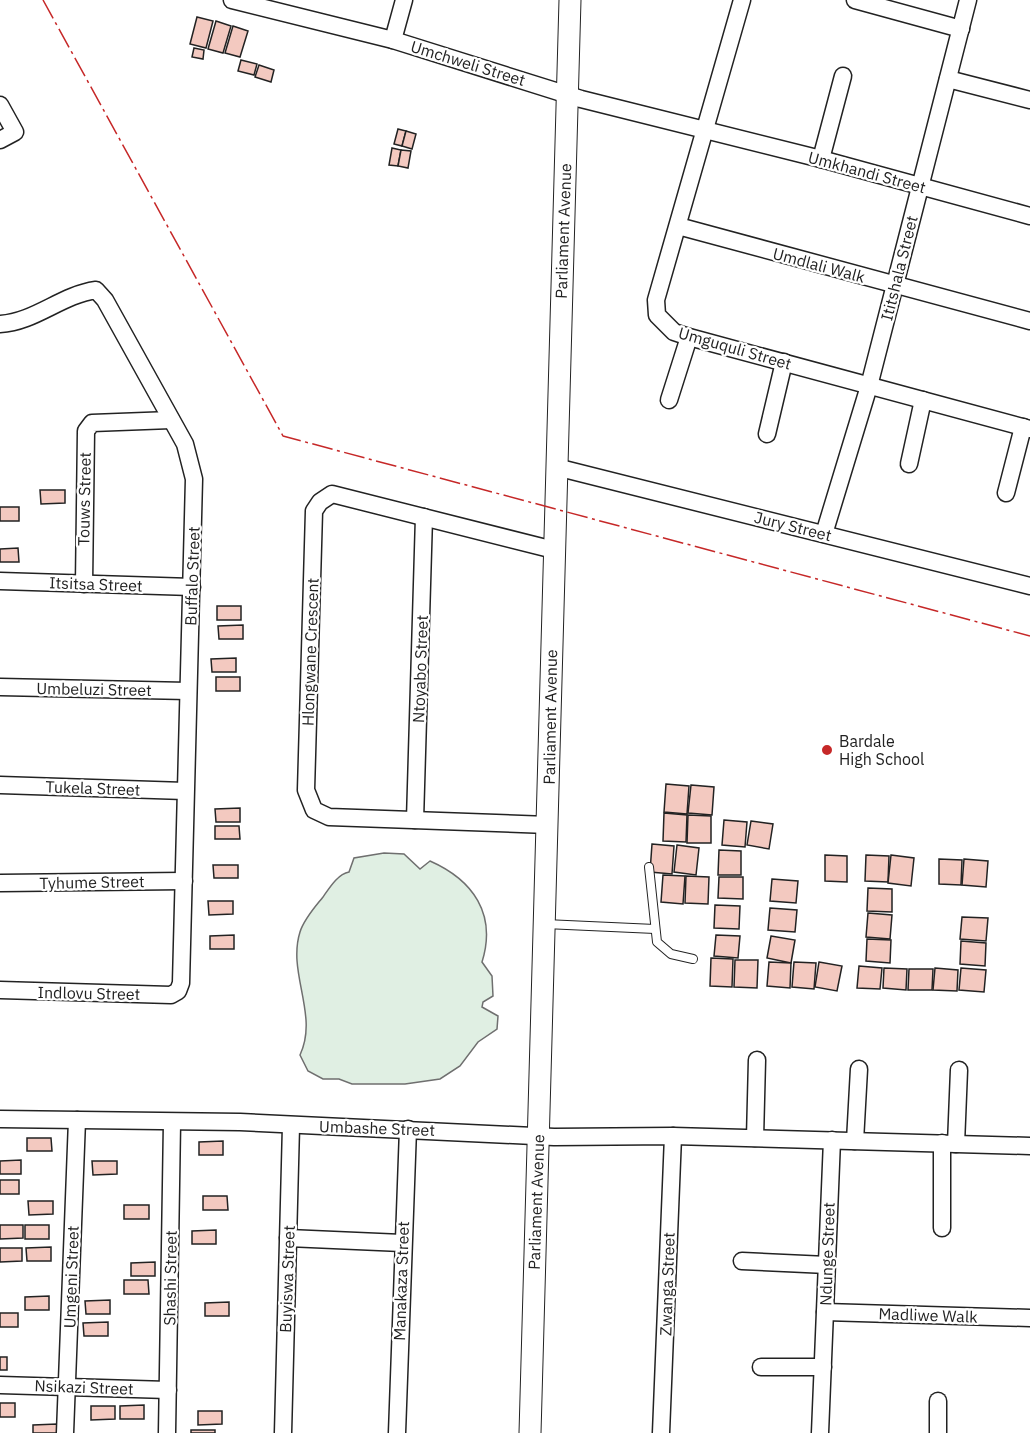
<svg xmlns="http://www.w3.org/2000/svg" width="1030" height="1433" font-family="'IBM Plex Sans',sans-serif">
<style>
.green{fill:#e0efe3;stroke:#6f6f6f;stroke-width:1.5}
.building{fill:#f3c9c0;stroke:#222;stroke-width:1.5}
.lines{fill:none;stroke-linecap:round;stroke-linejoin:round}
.service-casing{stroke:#222;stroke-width:10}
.minor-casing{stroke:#222;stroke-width:19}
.tertiary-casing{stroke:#222;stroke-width:23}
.service{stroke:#fff;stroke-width:8}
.minor{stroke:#fff;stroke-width:16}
.tertiary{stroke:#fff;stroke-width:21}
.power{stroke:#c62828;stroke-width:1.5;stroke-dasharray:21 4.5 3 4.5;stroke-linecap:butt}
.poi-dot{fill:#c62828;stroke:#fff;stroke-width:2}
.labels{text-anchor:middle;stroke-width:4.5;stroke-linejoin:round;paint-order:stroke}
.street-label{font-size:16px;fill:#222;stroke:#fff}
.poi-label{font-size:16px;fill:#222;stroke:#fff;text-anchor:start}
</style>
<rect width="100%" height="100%" fill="#fff"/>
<!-- green -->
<path class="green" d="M 384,853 L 404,854 L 420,869 L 430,861 C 473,880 497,914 482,962 L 492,976 L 493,996 L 483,1002 L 482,1007 L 498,1016 L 497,1029 L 478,1042 L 460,1066 L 440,1079 L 405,1084 L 352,1084 L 339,1079 L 323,1079 L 308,1071 L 300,1055 C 319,1015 287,973 300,932 C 304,919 315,907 323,897 C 330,887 338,874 349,872 L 354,858 Z"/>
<!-- building -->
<g class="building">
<polygon points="197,17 213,21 206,48 190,44"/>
<polygon points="216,21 231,26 223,53 208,49"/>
<polygon points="233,26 248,31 240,57 225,53"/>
<polygon points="194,48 204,50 203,59 192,57"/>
<polygon points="241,60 257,64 254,75 238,71"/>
<polygon points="259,65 274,70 271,82 255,77"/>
<polygon points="398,129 406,131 402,146 394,144"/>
<polygon points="406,131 416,134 412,149 402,146"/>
<polygon points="392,148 401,150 398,166 389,165"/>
<polygon points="401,150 411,151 408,168 398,166"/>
<polygon points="40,490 65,490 65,503 41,504"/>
<rect x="0" y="507" width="19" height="14"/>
<polygon points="18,548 19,562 0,562 0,549"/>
<rect x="217" y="606" width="24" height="14"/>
<polygon points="243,625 243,639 219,639 218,626"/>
<polygon points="236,658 236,672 212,672 211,659"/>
<rect x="216" y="677" width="24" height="14"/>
<polygon points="666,784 689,786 687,814 664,812"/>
<polygon points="691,785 714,787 712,815 688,813"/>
<polygon points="240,808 240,822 216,822 215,809"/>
<polygon points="664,813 687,815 686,842 663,841"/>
<polygon points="688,815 711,816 711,843 687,843"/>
<polygon points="724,820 747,822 745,847 722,845"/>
<polygon points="751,821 773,824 769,849 747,845"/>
<polygon points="215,826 239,826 240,839 215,839"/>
<polygon points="652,844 674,846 672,874 650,872"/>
<polygon points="677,845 699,848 696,875 674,872"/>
<polygon points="719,850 741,851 741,875 718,875"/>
<polygon points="825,855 847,856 847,882 825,881"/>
<polygon points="866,855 889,856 888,882 865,881"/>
<polygon points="891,855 914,858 911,886 888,883"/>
<polygon points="939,859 962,860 961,885 939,884"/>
<polygon points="964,859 988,861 986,887 962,885"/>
<polygon points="213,865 238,865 238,878 214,878"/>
<polygon points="663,875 685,876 683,904 661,902"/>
<polygon points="686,876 709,877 708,904 685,903"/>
<polygon points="719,877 743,877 743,899 718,898"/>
<polygon points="772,879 798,881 796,903 770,901"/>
<polygon points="868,888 892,889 892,912 867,911"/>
<polygon points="208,901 233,901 233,914 209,915"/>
<polygon points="715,905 740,906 739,929 714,928"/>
<polygon points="770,908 797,910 795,932 768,930"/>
<polygon points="868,913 892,915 890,939 866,937"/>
<polygon points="962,917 988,918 986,941 960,939"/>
<polygon points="234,935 234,949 210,949 210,936"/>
<polygon points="716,935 740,936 738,958 714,956"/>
<polygon points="771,936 795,940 791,963 767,958"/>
<polygon points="867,939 891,940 890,963 866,961"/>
<polygon points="961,941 986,943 985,966 960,964"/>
<polygon points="711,958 733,959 732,987 710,986"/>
<polygon points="735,960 758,960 757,988 734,987"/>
<polygon points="769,962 791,963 790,988 767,986"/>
<polygon points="794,962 816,963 814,989 792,987"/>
<polygon points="819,962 842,966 837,991 815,987"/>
<polygon points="859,966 882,968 880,989 857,988"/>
<polygon points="884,968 907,969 906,990 883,988"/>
<polygon points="935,968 958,970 957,991 933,990"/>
<polygon points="961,968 986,970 984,992 959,990"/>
<polygon points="909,969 933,969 932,990 908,990"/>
<polygon points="27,1138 51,1138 52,1151 27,1151"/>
<polygon points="223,1141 223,1155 199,1155 199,1142"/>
<polygon points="21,1160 21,1174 0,1174 0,1161"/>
<polygon points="92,1161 117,1161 117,1174 93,1175"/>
<rect x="0" y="1180" width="19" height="14"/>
<polygon points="203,1196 227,1196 228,1210 203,1210"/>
<polygon points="28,1201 53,1201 53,1214 29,1215"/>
<rect x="124" y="1205" width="25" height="14"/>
<polygon points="0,1225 23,1225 23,1238 0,1239"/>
<rect x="25" y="1225" width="24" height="14"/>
<polygon points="216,1230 216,1244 192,1244 192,1231"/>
<polygon points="51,1247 51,1261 27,1261 26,1248"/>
<polygon points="0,1248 22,1248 22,1261 0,1262"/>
<polygon points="155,1262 155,1276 131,1276 131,1263"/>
<polygon points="124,1280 148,1280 149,1294 124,1294"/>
<polygon points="49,1296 49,1310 25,1310 25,1297"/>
<polygon points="110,1300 110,1314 86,1314 85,1301"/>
<polygon points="229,1302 229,1316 205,1316 205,1303"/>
<rect x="0" y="1313" width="18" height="14"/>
<polygon points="108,1322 108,1336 84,1336 83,1323"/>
<rect x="0" y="1357" width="7" height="13"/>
<rect x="0" y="1403" width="15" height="14"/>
<polygon points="144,1405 144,1419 120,1419 120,1406"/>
<polygon points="91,1406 115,1406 115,1419 91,1420"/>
<polygon points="198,1411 222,1411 222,1424 198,1425"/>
<polygon points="57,1424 57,1433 33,1433 33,1425"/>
<rect x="191" y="1430" width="24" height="3"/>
</g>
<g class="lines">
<defs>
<g id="service">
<polyline points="649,867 657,942 671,954 693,959"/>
<polyline points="545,924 655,929"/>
</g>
<g id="minor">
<polyline points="232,0 393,40 581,99 821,159 1030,216"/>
<polyline points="742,0 656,300 657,315 674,332 689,337 1030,429"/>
<polyline points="855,0 961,29"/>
<polyline points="393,40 404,0"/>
<polyline points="948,79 1030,100"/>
<polyline points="0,105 15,132 0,140"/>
<polyline points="821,159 843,76"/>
<polyline points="678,226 1030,321"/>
<path d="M 0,324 C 35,322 61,295 96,290 L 105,300 L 185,444 L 194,479 L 181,983 L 178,991 L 171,995 L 0,990"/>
<polyline points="669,400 689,337"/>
<polyline points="767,434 784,362"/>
<polyline points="909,464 923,400"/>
<polyline points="556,467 1030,586"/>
<polyline points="1006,493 1023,427"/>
<polyline points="824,534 869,386 968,0"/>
<polyline points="0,581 192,587"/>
<polyline points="84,584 86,431 92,423 171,420"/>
<polyline points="0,687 188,691"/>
<polyline points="0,785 185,791"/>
<polyline points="415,820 424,517"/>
<polyline points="548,825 329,817 314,810 306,790 314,511 320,502 332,494 554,550"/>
<polyline points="0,883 184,881"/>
<polyline points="0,1119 240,1122 554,1137 673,1136 1030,1146"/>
<polyline points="755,1138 757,1060"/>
<polyline points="855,1141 859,1069"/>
<polyline points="956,1144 959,1070"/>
<polyline points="942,1228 942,1143"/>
<polyline points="288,1238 402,1243"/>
<polyline points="742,1261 827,1265"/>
<polyline points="825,1312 1030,1318"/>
<polyline points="761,1367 823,1367"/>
<polyline points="0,1385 168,1390"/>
<polyline points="65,1433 77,1120"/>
<polyline points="167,1433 172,1123"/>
<polyline points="283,1433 291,1126"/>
<polyline points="397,1433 408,1129"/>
<polyline points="661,1433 673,1136"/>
<polyline points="820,1433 832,1140"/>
<polyline points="938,1433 938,1401"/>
</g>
<polyline id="tertiary" points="530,1433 570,0"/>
</defs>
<!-- service casing -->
<use href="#service" class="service-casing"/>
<!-- minor casing -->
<use href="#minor" class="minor-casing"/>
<!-- tertiary casing -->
<use href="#tertiary" class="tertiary-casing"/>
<!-- service -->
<use href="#service" class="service"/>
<!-- minor -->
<use href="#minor" class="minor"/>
<!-- tertiary -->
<use href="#tertiary" class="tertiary"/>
<!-- power -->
<polyline class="power" points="43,0 283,436 1030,636"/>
</g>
<!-- markers -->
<circle class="poi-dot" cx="827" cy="750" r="6"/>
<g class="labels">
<!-- street labels -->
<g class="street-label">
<text transform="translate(468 63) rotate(17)" y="6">Umchweli Street</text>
<text transform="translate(867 172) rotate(15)" y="6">Umkhandi Street</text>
<text transform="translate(563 231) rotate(-88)" y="6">Parliament Avenue</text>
<text transform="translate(819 265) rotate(15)" y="6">Umdlali Walk</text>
<text transform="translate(899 268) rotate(-76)" y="6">Ititshala Street</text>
<text transform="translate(735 348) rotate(16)" y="6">Umguquli Street</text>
<text transform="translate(84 499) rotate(-89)" y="6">Touws Street</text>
<text transform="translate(793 526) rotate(14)" y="6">Jury Street</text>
<text transform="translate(192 576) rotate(-88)" y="6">Buffalo Street</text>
<text transform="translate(96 584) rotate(2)" y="6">Itsitsa Street</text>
<text transform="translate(310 652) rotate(-88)" y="6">Hlongwane Crescent</text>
<text transform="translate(420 669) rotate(-88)" y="6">Ntoyabo Street</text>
<text transform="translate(94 689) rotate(1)" y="6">Umbeluzi Street</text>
<text transform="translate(550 717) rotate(-89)" y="6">Parliament Avenue</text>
<text transform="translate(93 788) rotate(2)" y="6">Tukela Street</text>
<text transform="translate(92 882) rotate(-1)" y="6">Tyhume Street</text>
<text transform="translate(89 993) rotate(1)" y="6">Indlovu Street</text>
<text transform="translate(377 1128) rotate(2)" y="6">Umbashe Street</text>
<text transform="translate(536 1202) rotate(-88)" y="6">Parliament Avenue</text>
<text transform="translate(827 1254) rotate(-88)" y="6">Ndunge Street</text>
<text transform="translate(71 1277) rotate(-88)" y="6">Umgeni Street</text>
<text transform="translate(170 1278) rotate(-89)" y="6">Shashi Street</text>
<text transform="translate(287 1279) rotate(-88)" y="6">Buyiswa Street</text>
<text transform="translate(401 1281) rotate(-88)" y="6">Manakaza Street</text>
<text transform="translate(667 1284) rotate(-88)" y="6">Zwanga Street</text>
<text transform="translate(928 1315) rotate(2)" y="6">Madliwe Walk</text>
<text transform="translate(84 1387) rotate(2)" y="6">Nsikazi Street</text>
</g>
<!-- poi labels -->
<g class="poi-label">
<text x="839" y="747">Bardale<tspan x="839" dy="18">High School</tspan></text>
</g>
</g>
</svg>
